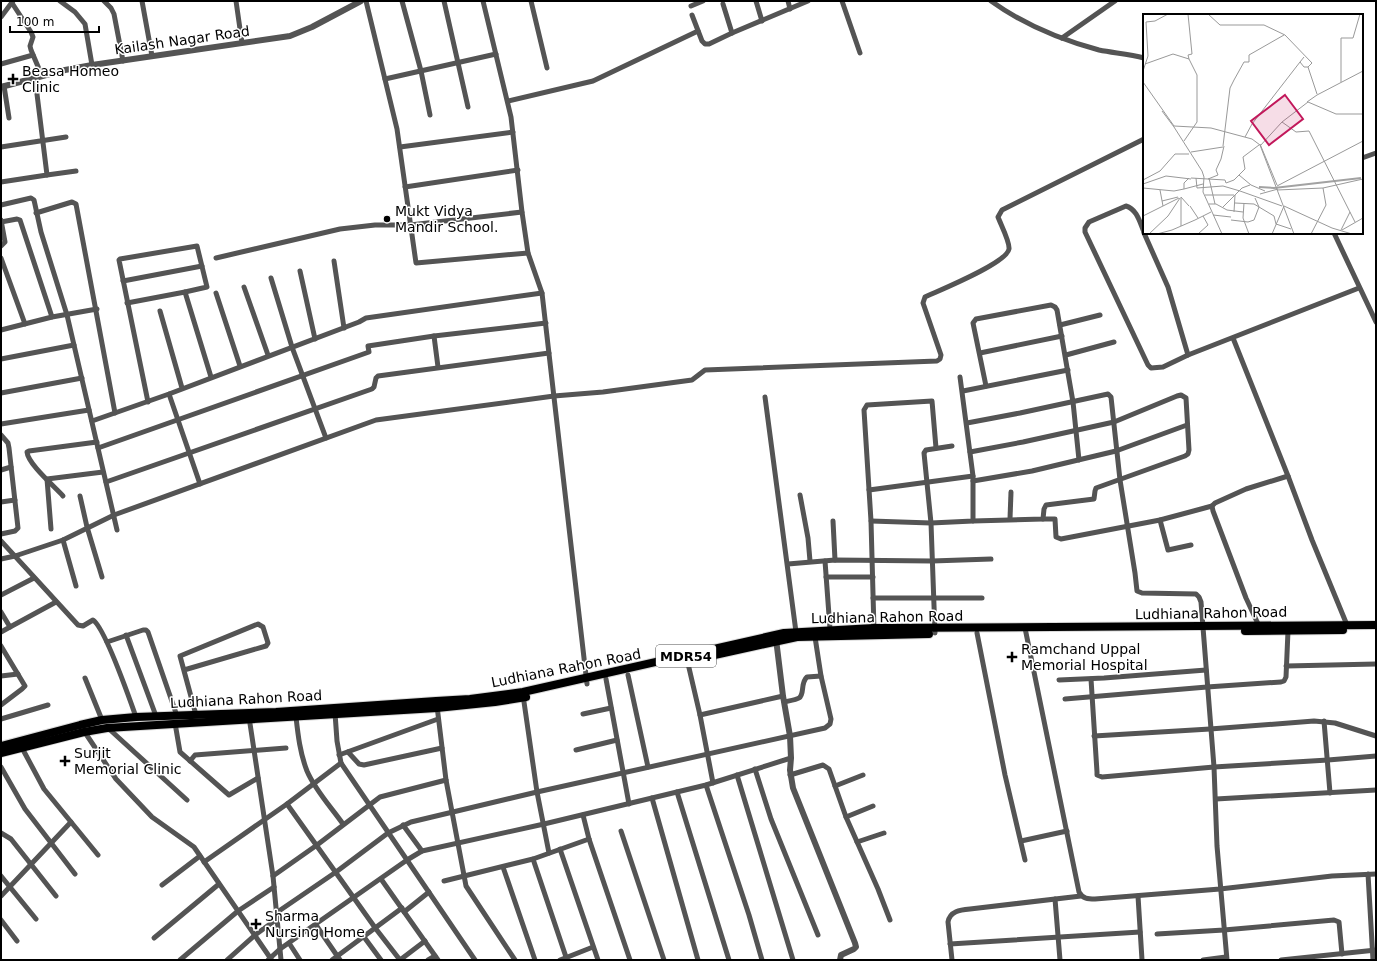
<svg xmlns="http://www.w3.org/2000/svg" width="1377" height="961" font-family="'DejaVu Sans',sans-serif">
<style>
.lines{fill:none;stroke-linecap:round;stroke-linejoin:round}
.primary-casing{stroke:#dbdbdb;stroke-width:10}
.minor{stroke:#545454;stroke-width:5}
.tertiary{stroke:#545454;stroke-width:6}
.primary{stroke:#000;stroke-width:8}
.poi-dot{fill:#000;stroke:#fff;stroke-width:1.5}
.labels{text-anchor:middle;stroke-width:3;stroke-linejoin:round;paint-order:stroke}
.shield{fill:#fff;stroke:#4c4c4c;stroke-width:1}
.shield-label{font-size:13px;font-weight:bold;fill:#000}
.street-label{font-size:14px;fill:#000;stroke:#fff}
.poi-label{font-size:14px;fill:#000;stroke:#fff;text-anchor:start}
.inset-river{fill:none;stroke:#a2a2a2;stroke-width:2}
.inset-road{fill:none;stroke:#999;stroke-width:1}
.view{fill:#c2185b;fill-opacity:0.15;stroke:#c2185b;stroke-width:2}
.inset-edge{fill:none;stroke:#000;stroke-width:2}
</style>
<rect width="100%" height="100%" fill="#fff"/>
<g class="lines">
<defs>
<g id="primary">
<polyline points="1245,631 1343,630"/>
<polyline points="701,658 797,637 929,634"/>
<polyline points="1,746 80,725 102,720 136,717 276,712 436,701 470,699 523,692 784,633 874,628 1376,625"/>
<polyline points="1,753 84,732 107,728 437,708 495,702 526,697"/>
</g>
</defs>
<!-- primary casing -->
<use href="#primary" class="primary-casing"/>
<!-- minor -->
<g class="minor">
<polyline points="60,1 75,12 85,24 92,65"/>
<polyline points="104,1 111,8 114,14 123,61"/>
<polyline points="142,1 152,56"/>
<polyline points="236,1 242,43"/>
<polyline points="366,1 397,129 416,263 528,253"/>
<polyline points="402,1 421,71 430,115"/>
<polyline points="444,1 468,107"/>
<polyline points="483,1 511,117 522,212 528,253 542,293 587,684"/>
<polyline points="531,1 547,68"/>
<polyline points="756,1 762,21"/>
<polyline points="788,1 790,9"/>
<polyline points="842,1 860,53"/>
<path d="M 991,1 C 1023,24 1061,40 1099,50 C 1114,53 1129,54 1144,58"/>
<polyline points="12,3 31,32 33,37 30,46 31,50 42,76"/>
<polyline points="723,4 732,33"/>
<polyline points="691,6 703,1"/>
<polyline points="692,15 702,41 705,44 709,44 732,33 808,1"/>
<polyline points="1,17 13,1"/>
<polyline points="1062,38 1115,1"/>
<polyline points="1,64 33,55"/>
<polyline points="385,79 496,54"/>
<polyline points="4,86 9,118"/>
<polyline points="508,101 593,81 698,31"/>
<polyline points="1,147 66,137"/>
<polyline points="400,147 513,132"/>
<polyline points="1362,158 1376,153"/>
<polyline points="47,175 76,171"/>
<polyline points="1,182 47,175 35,78"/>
<polyline points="405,187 518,170"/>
<polyline points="1,205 31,198 34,200 41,232 67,315 117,530"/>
<polyline points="36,213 72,202 76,204 115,413"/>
<polyline points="1,220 5,242 1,246"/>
<polyline points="1,222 17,219 20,220 52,317"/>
<path d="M 1144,232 C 1140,223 1137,209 1126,206 L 1089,222 L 1085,228 L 1085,232 L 1148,365 L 1151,368 L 1163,367 L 1188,355"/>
<polyline points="1144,233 1168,287 1188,355 1359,288"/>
<polyline points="1334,233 1376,322"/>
<polyline points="1,258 25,324"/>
<polyline points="216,258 340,229 375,225 410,225 522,212"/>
<polyline points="334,261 344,328"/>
<polyline points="300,271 315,339"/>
<polyline points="271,278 292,347 326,438"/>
<polyline points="123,281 202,266"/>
<polyline points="244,287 268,355"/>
<polyline points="216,293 240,366"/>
<polyline points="127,303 185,292 211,377"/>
<polyline points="160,311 182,388"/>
<polyline points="1060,325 1100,315"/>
<polyline points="1,330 52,317 97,309"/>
<polyline points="434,336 438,367"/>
<polyline points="1233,338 1288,476 1312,540 1347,625"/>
<polyline points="980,353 1062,336"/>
<polyline points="1066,355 1114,342"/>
<polyline points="1,359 74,345"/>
<polyline points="986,386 973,323 976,319 1051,305 1055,307 1057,310 1073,402 1079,460"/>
<polyline points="963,391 1068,370"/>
<polyline points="1,393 82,378"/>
<polyline points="169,394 200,484"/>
<polyline points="765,397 796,632"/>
<polyline points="148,402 119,260 120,259 197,246 207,287 185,292"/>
<polyline points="92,421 169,394 359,322 366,318 542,293"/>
<polyline points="967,423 1020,413 1108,394 1111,397 1120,480 1135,573 1137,591 1142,593 1196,594 1199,597 1201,602 1214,767 1217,846 1227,960"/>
<polyline points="1,424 89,410"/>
<polyline points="1,435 8,443 9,448 18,528 15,531 1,534"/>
<polyline points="98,448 369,352 368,346 434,336 546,323"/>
<polyline points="970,452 1023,442 1114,422 1177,396 1181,395 1186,398 1189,450 1188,454 1185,456 1096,488 1095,491 1094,499 1046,505 1044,509 1043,519 973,521"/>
<polyline points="1,470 11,467"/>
<polyline points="973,481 1032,471 1116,451 1187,425"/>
<polyline points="106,482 372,389 374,387 376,378 378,376 549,353"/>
<polyline points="869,490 973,476"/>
<polyline points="800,495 808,538 810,561"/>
<path d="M 63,496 C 54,486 28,464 27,452 L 29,451 L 97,442"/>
<polyline points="80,496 87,527 102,577"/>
<polyline points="1,502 15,500"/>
<polyline points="1010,519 1011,492"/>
<polyline points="1043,519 1055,519 1056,537 1061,539 1160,520 1212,506"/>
<polyline points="1160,520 1168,550 1191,545"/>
<polyline points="833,521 835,560"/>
<polyline points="871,521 931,523 973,521 973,476 960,377"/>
<polyline points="51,529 47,479 103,472"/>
<polyline points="63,540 76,586"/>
<path d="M 1,541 L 78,625 L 83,626 L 93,620 C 105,628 130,700 136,717"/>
<path d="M 1,559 L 15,556 L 63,540 L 114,515 L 376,420 L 554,396 L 603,392 L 692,380 L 705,370 L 937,361 L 940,359 L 941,355 L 923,303 L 925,297 C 940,290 1007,263 1009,249 C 1010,242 1001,225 998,217 L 1002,210 L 1144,139"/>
<polyline points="825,561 830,629"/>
<polyline points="788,564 835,560 932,561 991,559"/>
<polyline points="826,577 873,577"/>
<polyline points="1,595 34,578"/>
<polyline points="873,598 982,598"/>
<polyline points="1,612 10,627 1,632"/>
<polyline points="1259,626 1246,598 1213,511 1212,506 1215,503 1246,489 1288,476"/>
<polyline points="10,627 56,602"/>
<path d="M 1025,628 L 1079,892 C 1083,899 1088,899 1095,899 L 1220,889 L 1332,876 L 1376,874"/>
<polyline points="874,630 871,521 864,410 867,405 932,401 936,448"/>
<polyline points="935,633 931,523 924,453 926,450 952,446"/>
<polyline points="977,633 1005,775 1025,860"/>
<polyline points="126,635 156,716"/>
<polyline points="107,642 143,630 146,630 148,632 177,716"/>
<polyline points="1,646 25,686 22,689 1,705"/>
<polyline points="686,655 700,715 713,783"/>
<polyline points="1286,666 1376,664"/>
<polyline points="184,670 266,646 268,643 263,627 258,624 180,656 196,715"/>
<polyline points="628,675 648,767"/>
<polyline points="1,676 18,674"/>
<polyline points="85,678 102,720"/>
<polyline points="606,679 629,804"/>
<polyline points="1091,679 1097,772 1097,775 1102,777 1214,767 1328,760 1376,756"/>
<polyline points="1059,680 1104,678 1206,670"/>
<polyline points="523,695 537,792 549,853"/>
<polyline points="1065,699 1207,687 1281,682 1284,681 1286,677 1288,631"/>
<path d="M 784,702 C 788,701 796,700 799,698 C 805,694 800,683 807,677 L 821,676"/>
<polyline points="437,706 446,780 466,886 515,960"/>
<polyline points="335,713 337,741 341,763 475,960"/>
<polyline points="583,714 611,708"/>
<polyline points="700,715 783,696"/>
<polyline points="249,717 273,876 281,960"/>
<path d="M 296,717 C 298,735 300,753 307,771 C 315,790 331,807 343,824"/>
<polyline points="1,719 48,705"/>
<polyline points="1324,721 1330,793"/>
<polyline points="175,723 180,752 229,795 258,778"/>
<polyline points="108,728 187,800"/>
<polyline points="84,731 116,779 152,817 194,847 271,959"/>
<polyline points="1094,736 1210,729 1314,721 1335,723 1376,736"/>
<polyline points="21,746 44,789 98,855"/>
<polyline points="576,750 617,740"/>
<polyline points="348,752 359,764 364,765 442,748"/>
<polyline points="339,755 438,719"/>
<polyline points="190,761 195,755 286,748"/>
<polyline points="1,767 25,809 75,874"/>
<polyline points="755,769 771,819 818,935"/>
<polyline points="737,775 793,960"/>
<polyline points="790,775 823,765 829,769 846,817 878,889 890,920"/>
<polyline points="706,785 749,915 762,960"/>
<polyline points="835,786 863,775"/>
<polyline points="677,792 729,960"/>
<polyline points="652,798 698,960"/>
<polyline points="1216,799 1376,790"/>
<polyline points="287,804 376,929 400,960 425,941"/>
<polyline points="583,815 589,839 630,960"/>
<polyline points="846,817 873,806"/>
<polyline points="403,825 422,851"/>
<polyline points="621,831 664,960"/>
<polyline points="1,833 11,839 56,896"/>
<polyline points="1021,841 1067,831"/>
<polyline points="857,842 884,833"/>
<polyline points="560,849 598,960"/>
<polyline points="533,859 567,960"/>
<polyline points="204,862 287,804 341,763"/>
<polyline points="503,867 535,960"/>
<polyline points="1368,874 1373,960"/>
<polyline points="1,876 36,919"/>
<polyline points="273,876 317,845 380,797 446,780"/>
<polyline points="381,879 438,960"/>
<polyline points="444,881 533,859 589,839"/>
<polyline points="162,885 200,856"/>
<polyline points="1,896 71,822"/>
<polyline points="1138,896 1142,960"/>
<polyline points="1055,899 1060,960"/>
<polyline points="404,912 429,892"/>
<polyline points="276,913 336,872 388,833 411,822 537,792 825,728 830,724 831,719 821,676 815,637"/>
<polyline points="1,920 17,941"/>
<polyline points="316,925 340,960"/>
<polyline points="1157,934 1224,930 1334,920 1339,922 1342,954"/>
<polyline points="364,937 381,960"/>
<polyline points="154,938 219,884"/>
<polyline points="289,943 300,960"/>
<polyline points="950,944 1140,932"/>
<polyline points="180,960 238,911 274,887"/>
<polyline points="227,960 255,935 277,919"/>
<polyline points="268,960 280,949 407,860 422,851 544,824 706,785 791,758"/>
<polyline points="332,960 402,908"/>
<polyline points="428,960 435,956"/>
<polyline points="560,960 593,947"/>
<path d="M 952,960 L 948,922 C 950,911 960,910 970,909 L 1081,896"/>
<polyline points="1203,960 1226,957"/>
<polyline points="1281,960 1376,950"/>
</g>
<!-- tertiary -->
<g class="tertiary">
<polyline points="1,87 65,70 92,65 290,36 312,27 361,1"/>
<polyline points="776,639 783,696 790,736 791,758 790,770 793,788 855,943 856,947 854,949 841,955 840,960"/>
</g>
<!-- primary -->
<use href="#primary" class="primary"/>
</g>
<!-- markers -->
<g class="poi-dot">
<path d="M11 73h4v4h4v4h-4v4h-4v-4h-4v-4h4z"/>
<circle cx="387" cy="219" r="4"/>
<path d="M1010 651h4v4h4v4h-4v4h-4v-4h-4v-4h4z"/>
<path d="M63 755h4v4h4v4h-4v4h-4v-4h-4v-4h4z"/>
<path d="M254 918h4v4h4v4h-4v4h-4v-4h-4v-4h4z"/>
</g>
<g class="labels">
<!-- shield labels -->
<rect class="shield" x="656" y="645" width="60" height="22" rx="3"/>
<g class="shield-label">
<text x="686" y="661">MDR54</text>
</g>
<!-- street labels -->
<g class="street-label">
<text transform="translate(182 40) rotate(-8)" y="5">Kailash Nagar Road</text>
<text transform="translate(1211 613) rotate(-1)" y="5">Ludhiana Rahon Road</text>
<text transform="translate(887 617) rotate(-1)" y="5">Ludhiana Rahon Road</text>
<text transform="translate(566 668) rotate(-11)" y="5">Ludhiana Rahon Road</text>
<text transform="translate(246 699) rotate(-3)" y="5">Ludhiana Rahon Road</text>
</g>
<!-- poi labels -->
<g class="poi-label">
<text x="22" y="76">Beasa Homeo<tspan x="22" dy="16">Clinic</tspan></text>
<text x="395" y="216">Mukt Vidya<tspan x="395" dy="16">Mandir School.</tspan></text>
<text x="1021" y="654">Ramchand Uppal<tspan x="1021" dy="16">Memorial Hospital</tspan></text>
<text x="74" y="758">Surjit<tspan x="74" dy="16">Memorial Clinic</tspan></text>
<text x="265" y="921">Sharma<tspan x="265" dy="16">Nursing Home</tspan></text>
</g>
</g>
<!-- overview -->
<g transform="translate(1143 14)">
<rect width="220" height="220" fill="#fff"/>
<path class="inset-river" d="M 116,173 L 131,174 L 218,164"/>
<path class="inset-road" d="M 65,0 L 77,11 L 121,11 L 142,21 L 169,49 L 165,53 L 174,80M 161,43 L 157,48 L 161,53 L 165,53M 2,50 L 30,40 L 46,45M 0,57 L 5,42 L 3,8 L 12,7 L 25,0M 0,68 L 31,112 L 68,114 L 109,125 L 117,131 L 151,220M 198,68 L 198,24 L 210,24 L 217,0M 164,88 L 174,81 L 220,57M 165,88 L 193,100 L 220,100M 19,97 L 31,113M 139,108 L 153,118 L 166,117 L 212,208M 31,113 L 59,157 L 61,163 L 60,178 L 79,220M 102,123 L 109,110 L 157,48M 41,127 L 54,108 L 54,61 L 46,45 L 45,41 L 49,40 L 45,0M 117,130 L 134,171M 80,132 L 87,74 L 91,66 L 101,48 L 106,48 L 106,41 L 141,21M 117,132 L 139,108 L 165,88M 48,138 L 80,133M 100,143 L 116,131M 96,161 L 108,171 L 122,177M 48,164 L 82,166 L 83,169 L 91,166 L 102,155 L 100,143M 53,164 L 54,174 L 80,172 L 97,177M 66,164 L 72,190M 65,165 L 75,161 L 73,156 L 78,145 L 81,132M 0,166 L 17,157 L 32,140 L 46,140M 0,170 L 23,162 L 48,165M 134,172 L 220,127M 0,174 L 31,177 L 41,175M 41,175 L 60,170M 41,175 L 41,169 L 46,164M 17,176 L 20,192M 134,176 L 180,174 L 220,165M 97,177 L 139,192M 117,180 L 135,175M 62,181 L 91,181M 38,183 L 46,192M 38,183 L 38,212M 19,187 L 35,183M 92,189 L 111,190 L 131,202 L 133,210M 101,189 L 100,204 L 106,220M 66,190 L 73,190 L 84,196 L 100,198M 47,192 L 55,204M 80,193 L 99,174 L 107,171M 91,198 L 92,181M 70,201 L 88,203M 0,202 L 36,184M 52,206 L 68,198M 88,206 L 105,208 L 111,206 L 116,193 L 112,184M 133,210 L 148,215M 198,216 L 207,198M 199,216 L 220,204M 6,220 L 25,202 L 37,184M 14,220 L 29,216 L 52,206M 55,220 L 65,211 L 60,202M 129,220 L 141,192 L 189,214 L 209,220M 168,220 L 183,191 L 180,174"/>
<path class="view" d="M 142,81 L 160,105 L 126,131 L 108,107 Z"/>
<rect width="220" height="220" class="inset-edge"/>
</g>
<!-- border -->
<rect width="1377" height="961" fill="none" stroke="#000000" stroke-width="4"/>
<!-- scale -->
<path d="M10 26v6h89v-6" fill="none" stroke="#000000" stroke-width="2"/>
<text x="16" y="26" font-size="12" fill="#000000" stroke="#ffffff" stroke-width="3" paint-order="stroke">100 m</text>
</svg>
